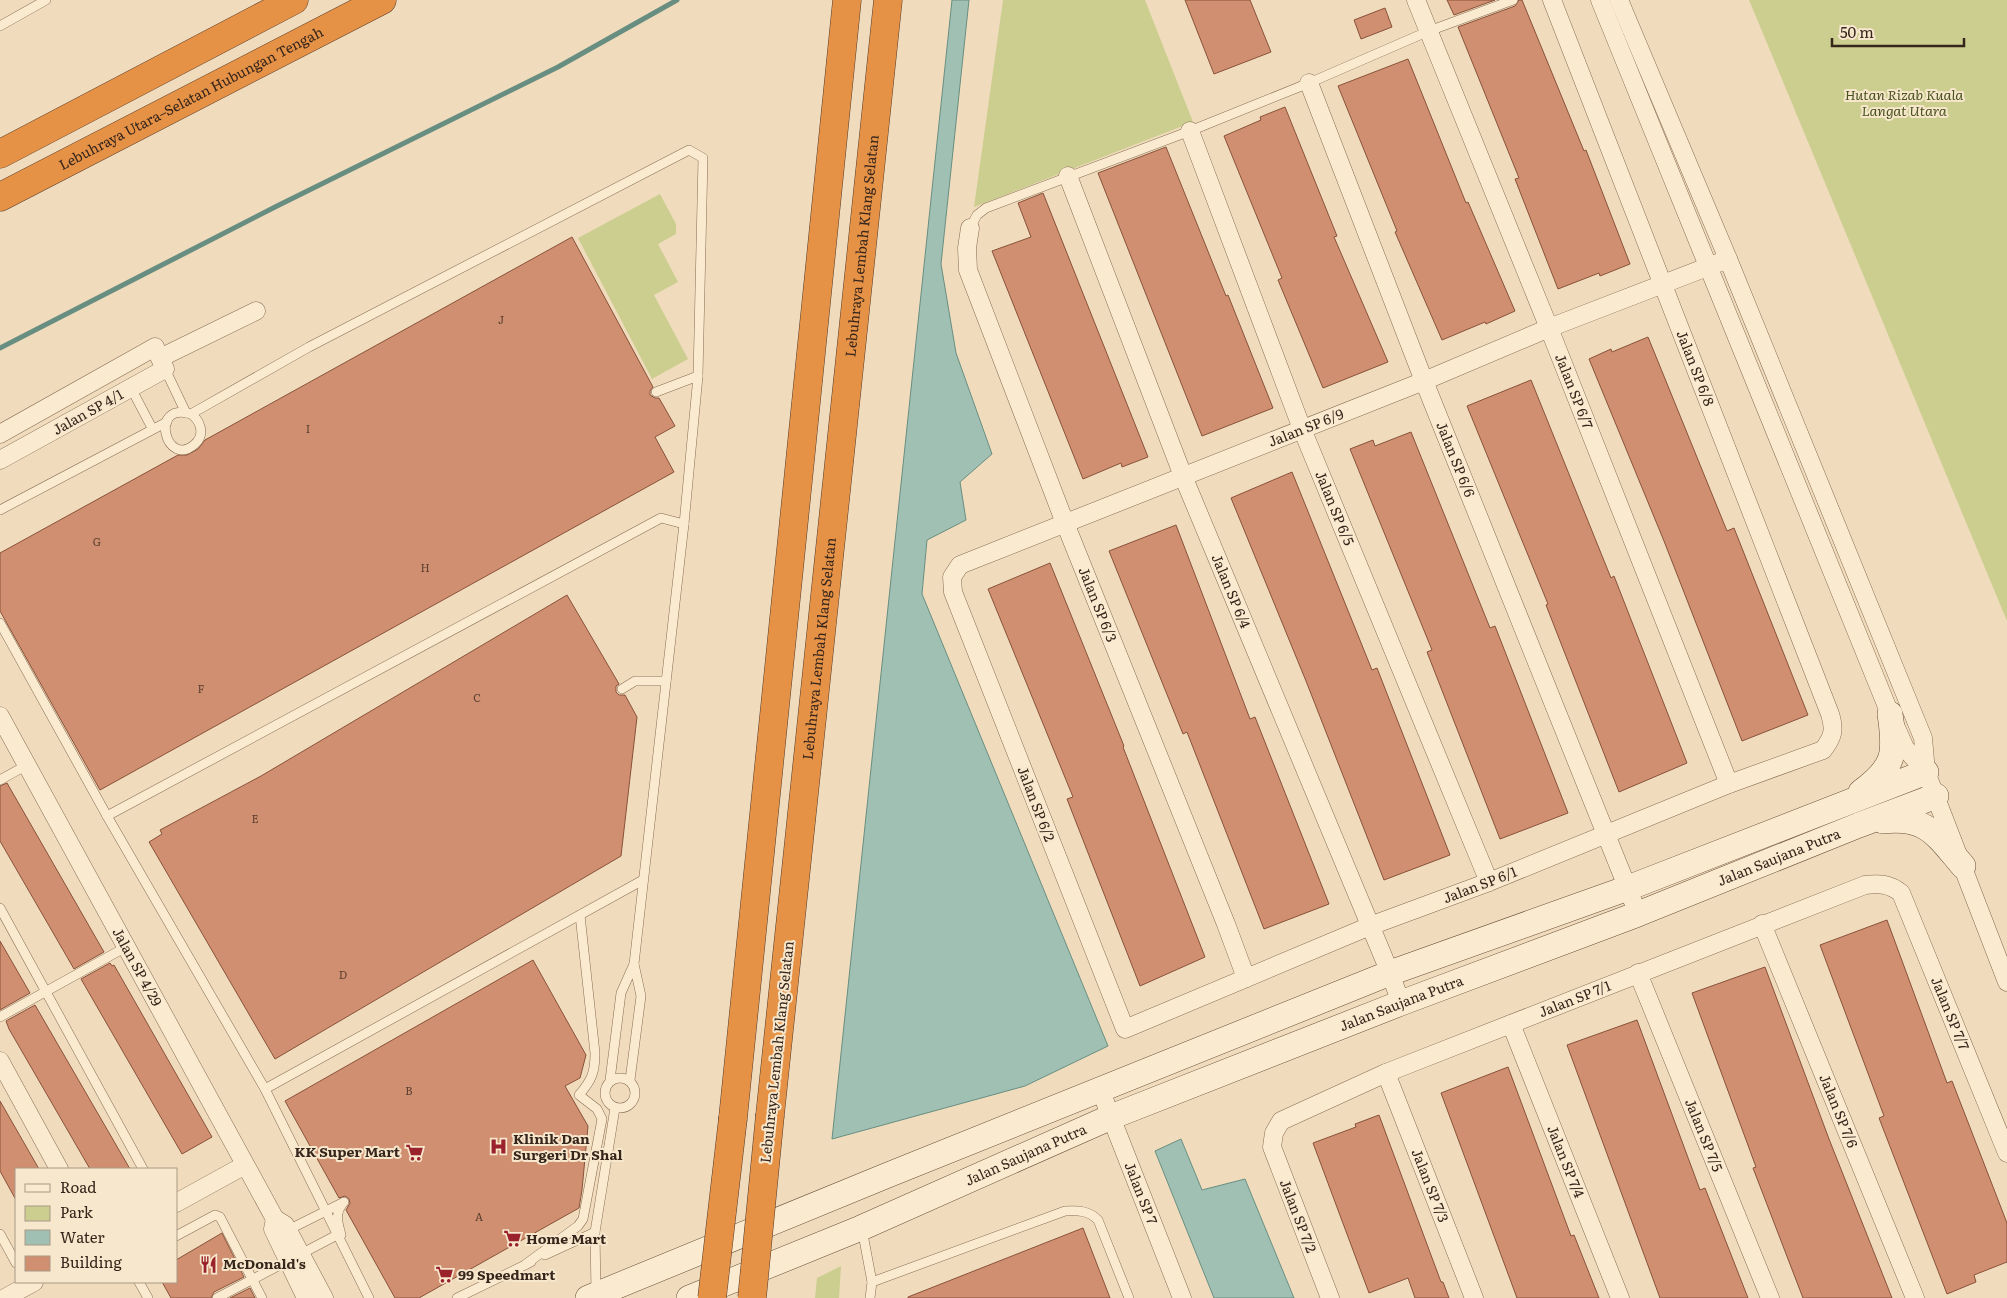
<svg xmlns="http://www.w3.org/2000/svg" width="2007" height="1298" font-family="Literata,serif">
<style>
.green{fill:#ccce90}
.water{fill:#a0c0b4;stroke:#688e81}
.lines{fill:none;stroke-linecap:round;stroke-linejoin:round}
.stream{stroke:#688e81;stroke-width:5}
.building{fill:#d08f70;stroke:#88523a}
.lane-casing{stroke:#886c55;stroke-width:10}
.street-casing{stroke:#886c55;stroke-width:19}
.secondary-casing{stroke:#694d38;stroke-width:26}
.highway-casing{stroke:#553a2a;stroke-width:29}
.lane{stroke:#faeacf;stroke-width:9}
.street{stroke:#faeacf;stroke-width:18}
.secondary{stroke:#faeacf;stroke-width:25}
.highway{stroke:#e59247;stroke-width:28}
.highway-bridge-casing{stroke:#553a2a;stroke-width:29;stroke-linecap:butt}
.highway-bridge{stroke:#e59247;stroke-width:28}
.labels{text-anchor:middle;stroke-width:4;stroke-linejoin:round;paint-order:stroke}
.number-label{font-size:11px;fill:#5c4030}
.park-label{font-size:14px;font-style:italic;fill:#4b5420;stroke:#f7e7cc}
.street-label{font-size:14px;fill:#36251b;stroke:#f7e7cc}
.poi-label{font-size:14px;font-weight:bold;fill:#36251b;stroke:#f7e7cc;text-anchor:start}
</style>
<rect width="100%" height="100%" fill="#f0dcbc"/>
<!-- green -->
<g class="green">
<polygon points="1003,0 1145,0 1193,122 974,207"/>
<polygon points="1749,0 2007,0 2007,621"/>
<polygon points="660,194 676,224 676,234 658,244 678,282 654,295 688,359 652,379 578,238"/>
<polygon points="841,1266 839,1298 815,1298 817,1278"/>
</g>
<!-- water -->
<g class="water">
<polygon points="952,0 969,0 941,264 956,353 992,454 960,482 966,520 927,540 922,594 1108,1046 1025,1086 832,1139"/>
<polygon points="1181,1139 1202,1190 1245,1179 1294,1298 1214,1298 1155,1151"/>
</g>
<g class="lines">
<!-- stream -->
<polyline class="stream" points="0,348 277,206 558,67 677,0"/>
</g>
<!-- building -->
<g class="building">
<polygon points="1185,0 1250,0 1271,52 1214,74"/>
<polygon points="1447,0 1495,0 1454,15"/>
<polygon points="1519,0 1522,0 1584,151 1586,150 1630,264 1600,276 1599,273 1558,289 1515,179 1519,178 1458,27 1515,6"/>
<polygon points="1385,8 1392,27 1361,39 1354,20"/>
<polygon points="1408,59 1466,203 1468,202 1515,311 1486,324 1485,322 1442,340 1395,232 1397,231 1338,86"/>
<polygon points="1285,107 1337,236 1334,237 1388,362 1323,388 1278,280 1282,278 1224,136 1261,120 1260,117"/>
<polygon points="1166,147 1226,296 1228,295 1273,408 1202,436 1098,173"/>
<polygon points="1043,193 1148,457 1122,467 1121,463 1083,479 992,251 1031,237 1018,203"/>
<polygon points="572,237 653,387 650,391 650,395 655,398 659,398 675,426 655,437 674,472 100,790 0,611 0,553 178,455 187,455 198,449 205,440"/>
<polygon points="1648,337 1727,531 1734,528 1808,715 1742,741 1664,541 1589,359 1611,349 1612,352"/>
<polygon points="1531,380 1611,578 1614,576 1687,763 1619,792 1546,605 1548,604 1467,406"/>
<polygon points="1411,432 1490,628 1495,626 1568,813 1500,839 1427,652 1432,650 1350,449 1373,440 1375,446"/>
<polygon points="1292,472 1372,670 1377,668 1450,855 1384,880 1306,681 1231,498"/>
<polygon points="1176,525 1250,719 1255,717 1329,904 1264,929 1187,732 1183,734 1109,551"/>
<polygon points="1050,563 1124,746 1123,747 1205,957 1140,986 1067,799 1073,797 988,589"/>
<polygon points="567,595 619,684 616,686 616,692 619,695 625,695 637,717 621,856 275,1059 149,842 162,834 160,830 261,776"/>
<polygon points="7,783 104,952 74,969 0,841 0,786"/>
<polygon points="1887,920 1947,1083 1952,1081 2007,1223 2007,1262 1974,1275 1976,1282 1947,1294 1879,1118 1884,1116 1820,945"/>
<polygon points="0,941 30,993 0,1010"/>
<polygon points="533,960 586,1055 580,1078 565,1086 588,1126 582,1190 579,1208 419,1298 395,1298 346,1210 350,1203 349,1199 345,1196 339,1198 285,1101"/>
<polygon points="110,963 112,966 114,965 212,1137 182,1154 81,979"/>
<polygon points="1765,967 1829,1139 1892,1298 1803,1298 1753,1168 1756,1167 1692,993"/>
<polygon points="35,1005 130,1169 90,1169 9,1029 6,1021"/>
<polygon points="1637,1020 1700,1190 1705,1188 1748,1298 1660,1298 1567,1045"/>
<polygon points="1508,1067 1571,1236 1574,1235 1599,1298 1517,1298 1441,1093"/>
<polygon points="0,1101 39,1169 16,1169 16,1200 0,1171"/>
<polygon points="1379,1115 1441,1282 1443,1282 1449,1298 1415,1298 1408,1278 1369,1293 1313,1143 1356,1127 1355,1124"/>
<polygon points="1083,1228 1110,1298 908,1298 908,1297"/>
<polygon points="222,1233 244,1277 214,1292 211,1298 171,1298 162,1282 176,1282 176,1260"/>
<polygon points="250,1288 255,1298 230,1298"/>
</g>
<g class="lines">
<defs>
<g id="lane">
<polyline points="0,26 46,0"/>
<polyline points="970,228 977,215 986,208 1190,131 1309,83 1429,31 1513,0"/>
<polyline points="165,369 186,413"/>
<polyline points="131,388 152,428"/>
<polyline points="656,392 698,376"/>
<path d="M 191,414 C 201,421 205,435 195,444 C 166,470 148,401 191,414 L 309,347 L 689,150 L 703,158 L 698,376 L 684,524 L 634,964"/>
<polyline points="0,510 167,422"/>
<polyline points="0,623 107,816 265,1089 369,1298"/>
<polyline points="622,689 635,681 666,681"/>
<polyline points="0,780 27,765"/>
<polyline points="107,816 661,518 684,524"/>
<polyline points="0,908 143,1169"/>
<polyline points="0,1017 126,947"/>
<circle cx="620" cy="1093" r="15"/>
<polyline points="610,1080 621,993 634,964 641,996 630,1080"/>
<polyline points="265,1089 643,880"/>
<polyline points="862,1229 872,1282 870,1298"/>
<polyline points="286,1231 344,1202"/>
<polyline points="0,1234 16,1263"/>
<path d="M 341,1235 C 338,1222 334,1215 343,1203"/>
<polyline points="176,1236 215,1215 220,1217 262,1298"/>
<polyline points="545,1255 595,1232"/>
<path d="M 526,1264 L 578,1226 L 583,1219 L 602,1119 L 597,1109 L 579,1095 C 592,1080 595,1072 595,1053 L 580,915"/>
<polyline points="139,1282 148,1298"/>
<path d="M 872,1282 L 1065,1211 C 1079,1210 1089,1211 1098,1220 L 1129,1298"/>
<polyline points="596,1293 595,1232 615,1108"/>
<polyline points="217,1298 337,1235"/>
<polyline points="457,1298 531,1262"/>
</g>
<g id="street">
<path id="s1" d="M 1416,0 L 1549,328 L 1729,784"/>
<path id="s2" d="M 1552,0 L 1830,714 C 1835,730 1833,737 1823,750 L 1729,784 L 1489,882 L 1370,926 L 1125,1029 L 953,592 L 952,577 L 960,565 L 1424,381 L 1549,328 L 1728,259"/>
<polyline points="1600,0 1890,714 1905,748 1926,772 2007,982"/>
<polyline points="1619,0 1728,259 1923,738 1926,772"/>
<path id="s3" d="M 1309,83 L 1424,381 L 1638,914"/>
<path id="s4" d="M 1190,131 L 1302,429 L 1489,882"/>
<path id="s5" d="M 1068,176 L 1183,476 L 1390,973 L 1401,1003"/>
<path id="s6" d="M 970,228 L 967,248 L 968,270 L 1065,523 L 1226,924 L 1246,978"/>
<polyline points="160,358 256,311"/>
<polyline points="0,434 155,347 165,369 0,460"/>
<path id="s7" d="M 0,716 L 275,1219"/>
<path id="s8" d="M 1762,924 L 1915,1298"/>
<path id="s9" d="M 1638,973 L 1770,1298"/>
<path id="s10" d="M 1511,1024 L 1620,1298"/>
<polyline points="0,1061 59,1169"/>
<path id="s11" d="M 1386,1073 L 1474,1298"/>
<path id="s12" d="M 1100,1089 L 1182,1298"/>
<polyline points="176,1203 245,1165"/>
<polyline points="275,1219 285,1225 324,1298"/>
<polyline points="275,1219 273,1229 306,1298"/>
<polyline points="5,1298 34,1282"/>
<path id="s13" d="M 1330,1298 L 1272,1147 L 1274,1133 L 1281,1121 L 1386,1073 L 1865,885 C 1879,883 1890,884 1901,893 L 2007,1153"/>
</g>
<g id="secondary">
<path d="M 1861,792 C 1895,767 1896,754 1890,714"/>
<path d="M 1883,821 C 1928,816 1937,836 1963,866"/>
<polyline points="588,1298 888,1175 1390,973 1628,888 1926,772"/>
<path id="s14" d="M 689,1298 L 861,1228 L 1111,1117 L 1401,1003 L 1638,914 L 1859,825 L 1936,796"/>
</g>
<g id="highway">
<polyline points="0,154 294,0"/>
<path id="s15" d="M 0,197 L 382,0"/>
<path id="s16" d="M 770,1115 L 888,0"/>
<polyline points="733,1118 847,0"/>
</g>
</defs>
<!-- lane casing -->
<use href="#lane" class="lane-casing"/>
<!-- street casing -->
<use href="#street" class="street-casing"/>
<!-- secondary casing -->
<use href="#secondary" class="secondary-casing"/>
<!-- highway casing -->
<use href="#highway" class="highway-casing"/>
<!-- lane -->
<use href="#lane" class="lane"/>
<!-- street -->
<use href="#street" class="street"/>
<!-- secondary -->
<use href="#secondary" class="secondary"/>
<!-- highway -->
<use href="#highway" class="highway"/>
<defs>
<g id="highway-bridge">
<polyline points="712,1298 733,1118"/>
<polyline points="752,1298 770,1115"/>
</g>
</defs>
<!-- highway-bridge casing -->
<use href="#highway-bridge" class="highway-bridge-casing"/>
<!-- highway-bridge -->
<use href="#highway-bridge" class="highway-bridge"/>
</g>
<!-- icons -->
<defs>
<symbol id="hospital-bare" viewBox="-9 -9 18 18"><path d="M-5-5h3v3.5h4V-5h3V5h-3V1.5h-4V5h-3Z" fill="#99222d" stroke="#f7e7cc" stroke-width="2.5" paint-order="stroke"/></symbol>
<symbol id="supermarket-bare" viewBox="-9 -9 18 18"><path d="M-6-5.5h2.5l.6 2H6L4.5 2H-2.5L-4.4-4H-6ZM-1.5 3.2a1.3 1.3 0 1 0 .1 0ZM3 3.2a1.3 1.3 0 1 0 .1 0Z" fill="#99222d" stroke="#f7e7cc" stroke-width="2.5" paint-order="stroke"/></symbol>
<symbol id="restaurant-bare" viewBox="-9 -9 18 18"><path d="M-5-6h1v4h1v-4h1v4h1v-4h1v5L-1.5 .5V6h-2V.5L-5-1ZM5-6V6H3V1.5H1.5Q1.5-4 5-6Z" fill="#99222d" stroke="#f7e7cc" stroke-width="2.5" paint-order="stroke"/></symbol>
</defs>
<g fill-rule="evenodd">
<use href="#hospital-bare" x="486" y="1134" width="25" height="25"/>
<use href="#supermarket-bare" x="402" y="1140" width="25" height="25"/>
<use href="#supermarket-bare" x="500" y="1226" width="25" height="25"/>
<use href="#restaurant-bare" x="196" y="1252" width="25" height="25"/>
<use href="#supermarket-bare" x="432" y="1262" width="25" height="25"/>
</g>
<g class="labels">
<!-- number labels -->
<g class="number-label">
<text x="501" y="324">J</text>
<text x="308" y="433">I</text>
<text x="97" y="546">G</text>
<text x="425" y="572">H</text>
<text x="201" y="693">F</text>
<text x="477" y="702">C</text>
<text x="255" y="823">E</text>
<text x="343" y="979">D</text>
<text x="409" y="1095">B</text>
<text x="479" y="1221">A</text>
</g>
<!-- park labels -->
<g class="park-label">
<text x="1904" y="100">Hutan Rizab Kuala<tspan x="1904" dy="16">Langat Utara</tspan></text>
</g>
<!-- street labels -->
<g class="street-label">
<text dy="5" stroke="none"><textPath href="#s15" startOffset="215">Lebuhraya Utara–Selatan Hubungan Tengah</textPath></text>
<text dy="5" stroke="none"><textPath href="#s16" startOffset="874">Lebuhraya Lembah Klang Selatan</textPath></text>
<text dy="5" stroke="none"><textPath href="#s2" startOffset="395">Jalan SP 6/8</textPath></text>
<text dy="5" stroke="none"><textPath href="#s1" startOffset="422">Jalan SP 6/7</textPath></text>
<text transform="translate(88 412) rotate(-29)" y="5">Jalan SP 4/1</text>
<text dy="5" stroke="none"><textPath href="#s2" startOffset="2428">Jalan SP 6/9</textPath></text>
<text dy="5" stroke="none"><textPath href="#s3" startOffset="404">Jalan SP 6/6</textPath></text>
<text dy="5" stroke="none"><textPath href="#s4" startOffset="404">Jalan SP 6/5</textPath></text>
<text dy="5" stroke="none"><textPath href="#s5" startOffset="446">Jalan SP 6/4</textPath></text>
<text dy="5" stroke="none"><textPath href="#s6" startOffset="401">Jalan SP 6/3</textPath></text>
<text dy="5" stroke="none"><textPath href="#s16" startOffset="469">Lebuhraya Lembah Klang Selatan</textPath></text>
<text transform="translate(1036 804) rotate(69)" y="5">Jalan SP 6/2</text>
<text dy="5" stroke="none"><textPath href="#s14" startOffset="1176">Jalan Saujana Putra</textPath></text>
<text transform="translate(1480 885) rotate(-21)" y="5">Jalan SP 6/1</text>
<text dy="5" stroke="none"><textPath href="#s7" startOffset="286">Jalan SP 4/29</textPath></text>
<text dy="5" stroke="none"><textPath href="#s13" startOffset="508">Jalan SP 7/1</textPath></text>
<text dy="5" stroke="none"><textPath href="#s14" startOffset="771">Jalan Saujana Putra</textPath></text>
<text dy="5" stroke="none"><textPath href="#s13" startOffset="988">Jalan SP 7/7</textPath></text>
<text transform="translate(777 1052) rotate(-84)" y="5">Lebuhraya Lembah Klang Selatan</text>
<text dy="5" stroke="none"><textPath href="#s8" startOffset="202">Jalan SP 7/6</textPath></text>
<text dy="5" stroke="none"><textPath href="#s9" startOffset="175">Jalan SP 7/5</textPath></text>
<text dy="5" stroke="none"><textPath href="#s14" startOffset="366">Jalan Saujana Putra</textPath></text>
<text dy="5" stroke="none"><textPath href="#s10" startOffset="148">Jalan SP 7/4</textPath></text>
<text dy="5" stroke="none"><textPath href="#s11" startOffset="121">Jalan SP 7/3</textPath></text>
<text dy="5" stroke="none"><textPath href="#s12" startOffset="112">Jalan SP 7</textPath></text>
<text transform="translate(1298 1216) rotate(69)" y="5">Jalan SP 7/2</text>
</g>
<!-- poi labels -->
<g class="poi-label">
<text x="513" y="1144">Klinik Dan<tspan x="513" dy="16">Surgeri Dr Shal</tspan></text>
<text x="400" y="1157" text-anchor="end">KK Super Mart</text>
<text x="526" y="1244">Home Mart</text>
<text x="223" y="1269">McDonald's</text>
<text x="458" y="1280">99 Speedmart</text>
</g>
</g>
<!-- legend -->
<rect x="15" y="1168" width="162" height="115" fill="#f7e7cc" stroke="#aa9985"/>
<rect x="25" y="1184" width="25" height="8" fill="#faeacf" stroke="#aa9985"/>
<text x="60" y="1193" font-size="15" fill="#36251b">Road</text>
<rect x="25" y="1206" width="25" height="15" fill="#ccce90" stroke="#aa9985"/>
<text x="60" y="1218" font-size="15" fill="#36251b">Park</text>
<rect x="25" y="1230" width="25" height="15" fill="#a0c0b4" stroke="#aa9985"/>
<text x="60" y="1243" font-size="15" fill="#36251b">Water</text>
<rect x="25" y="1256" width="25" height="15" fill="#d08f70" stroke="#aa9985"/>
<text x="60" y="1268" font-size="15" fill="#36251b">Building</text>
<!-- scale -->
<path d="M1832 38v8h132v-8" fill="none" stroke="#36251b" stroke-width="2.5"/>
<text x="1840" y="38" font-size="15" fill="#36251b" stroke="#f7e7cc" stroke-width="4" paint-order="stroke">50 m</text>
</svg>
